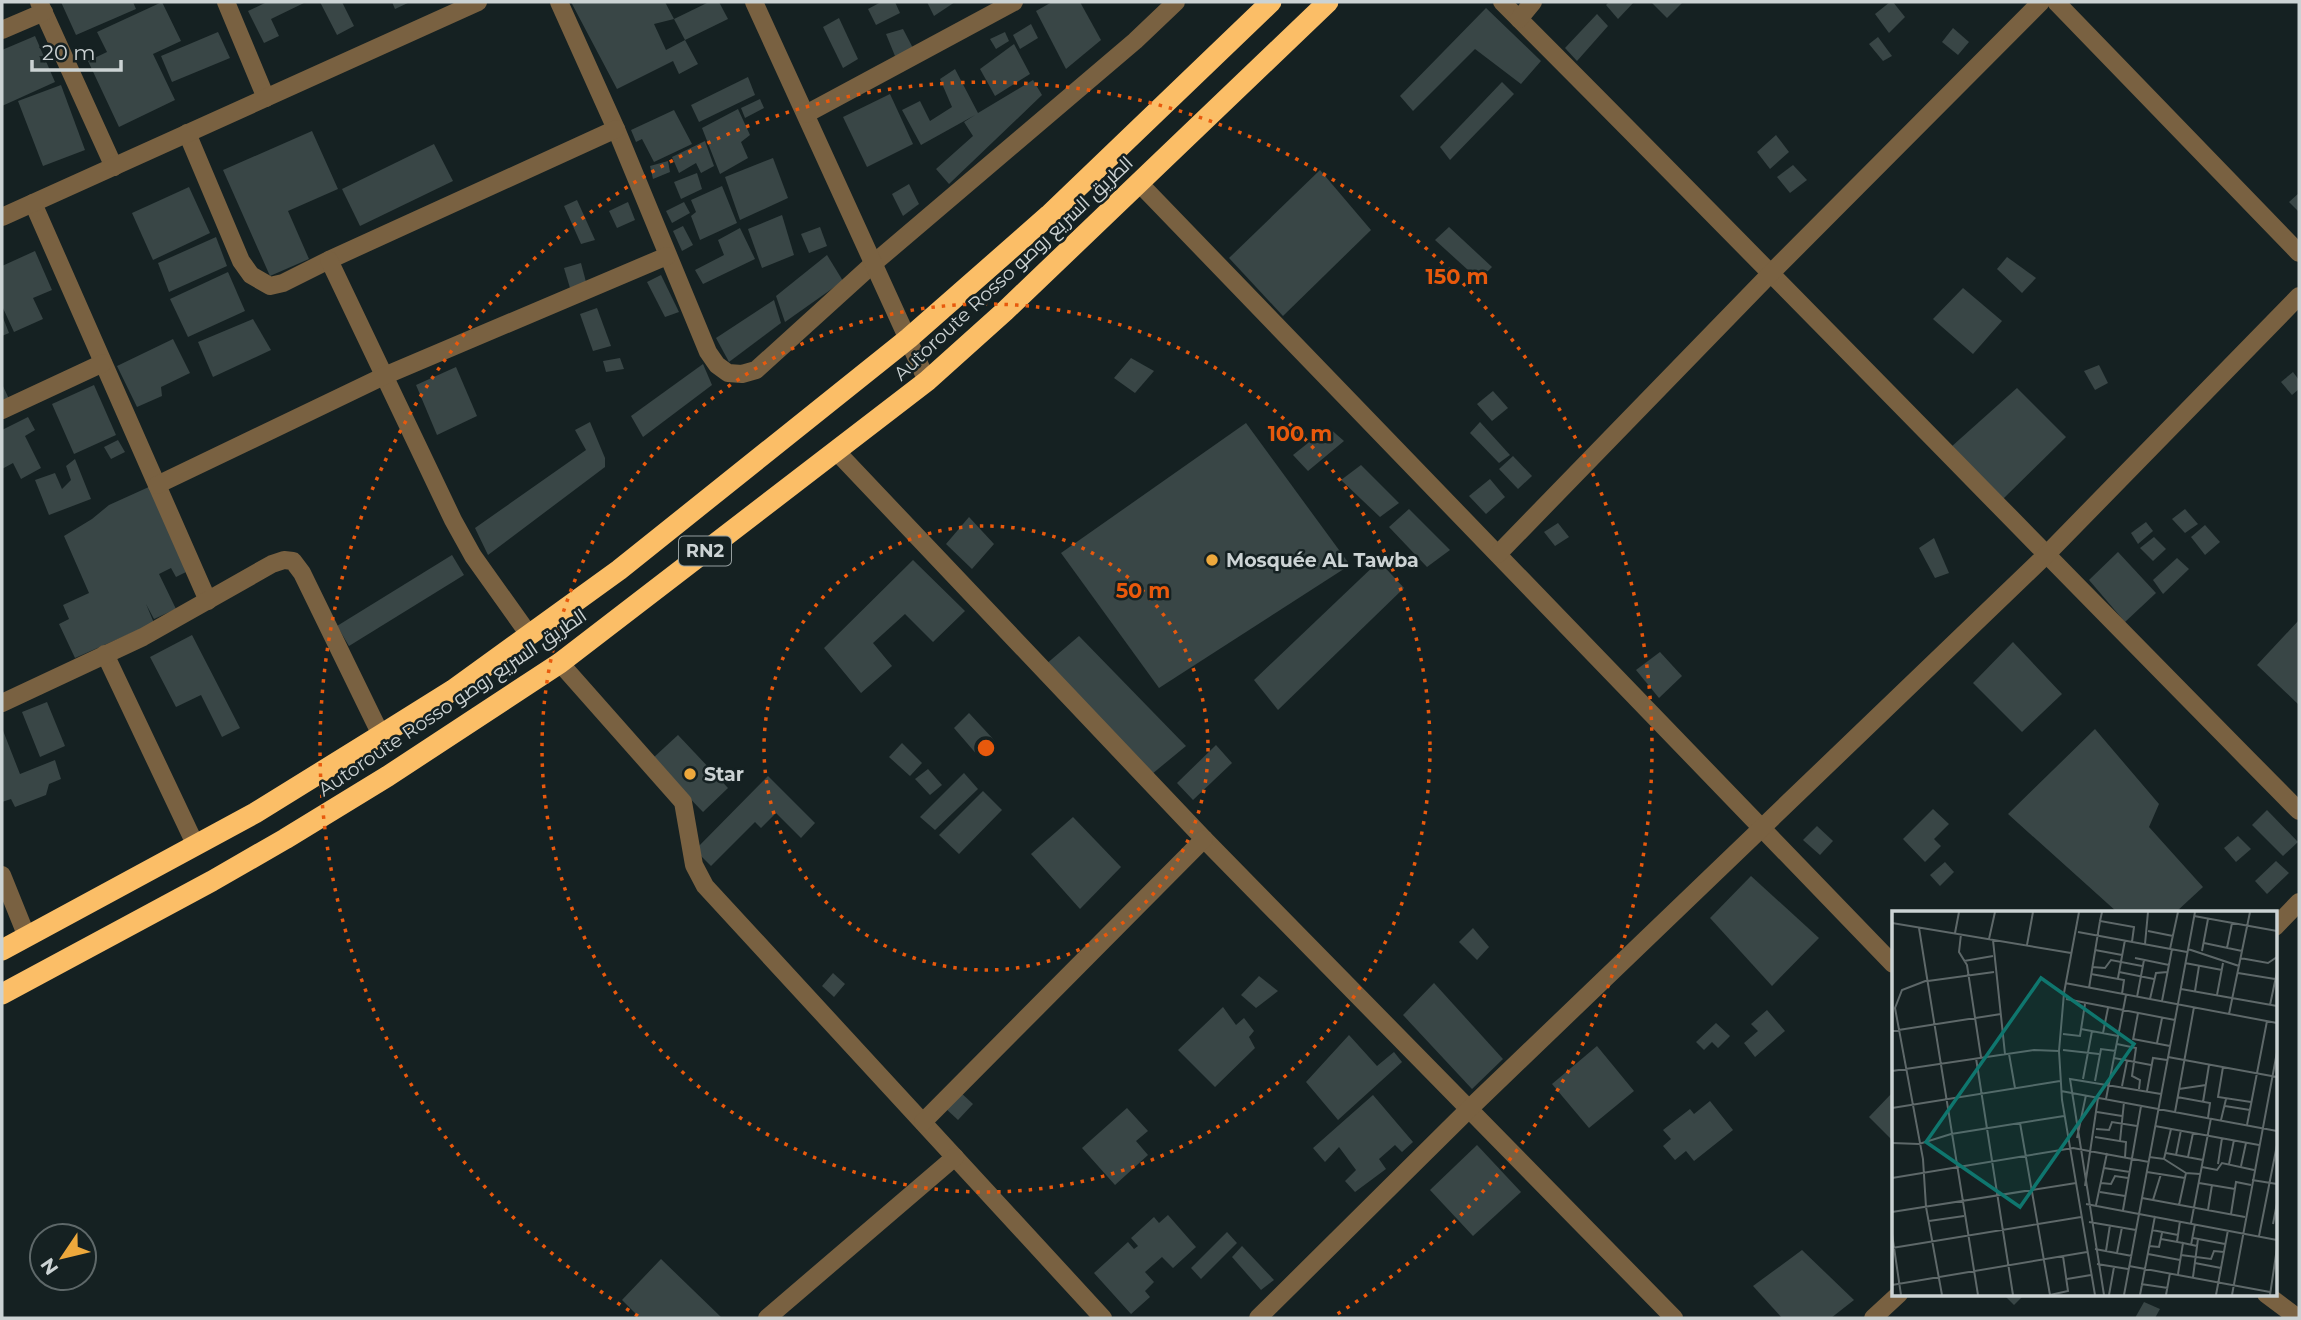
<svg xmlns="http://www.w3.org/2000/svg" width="2301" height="1320" font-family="Montserrat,Cairo,sans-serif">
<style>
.building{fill:#394646}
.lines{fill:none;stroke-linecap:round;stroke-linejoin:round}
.minor{stroke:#796141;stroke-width:18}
.highway{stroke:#fbbe67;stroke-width:21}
.ring{fill:none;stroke:#e8590c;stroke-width:3.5;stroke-dasharray:3.5 7}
.poi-dot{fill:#eda83c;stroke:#152122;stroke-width:2.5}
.labels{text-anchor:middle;stroke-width:5;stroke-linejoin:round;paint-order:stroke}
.shield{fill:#152122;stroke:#959e9f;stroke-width:2}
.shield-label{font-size:18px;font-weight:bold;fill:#ccd3d4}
.street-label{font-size:19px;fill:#ccd3d4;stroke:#152122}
.poi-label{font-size:19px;font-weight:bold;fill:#ccd3d4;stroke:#152122;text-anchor:start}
.inset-road{fill:none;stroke:#5e6869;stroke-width:2}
.view{fill:#0f766e;fill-opacity:0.15;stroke:#0f766e;stroke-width:3.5}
.inset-edge{fill:none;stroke:#ccd3d4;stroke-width:3.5}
.centre{fill:#e8590c;stroke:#152122;stroke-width:3.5}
.ring-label{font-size:21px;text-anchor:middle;font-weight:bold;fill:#e8590c;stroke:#152122;stroke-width:5;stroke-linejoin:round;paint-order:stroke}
</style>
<rect width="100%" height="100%" fill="#152122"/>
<!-- building -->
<g class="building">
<polygon points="61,2 133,2 136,9 76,35"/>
<polygon points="162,2 181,41 153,54 175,100 119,127 88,61 107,52 97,32"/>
<polygon points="267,2 306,2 271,19 279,36 264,43 248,11"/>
<polygon points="320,2 342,2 354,26 337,35"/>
<polygon points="392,2 410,2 395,9"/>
<polygon points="571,2 665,2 674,19 654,24 666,50 685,40 698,64 679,74 673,61 617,89"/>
<polygon points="709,2 719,2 728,19 685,40 674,19"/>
<polygon points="881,2 895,2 900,13 876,25 868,9"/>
<polygon points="927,2 955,2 934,16"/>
<polygon points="1052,2 1080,2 1101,40 1066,69 1036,11"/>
<polygon points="1609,2 1634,2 1618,19 1606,5"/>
<polygon points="1651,2 1683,2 1667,18"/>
<polygon points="1890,2 1893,2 1905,17 1889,33 1875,14"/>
<polygon points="1486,8 1541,61 1521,84 1475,49 1413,111 1400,96"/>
<polygon points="1597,14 1608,26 1577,61 1565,48"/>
<polygon points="839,18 858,59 843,68 823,27"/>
<polygon points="1031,24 1038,38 1020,49 1013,35"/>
<polygon points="1953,28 1969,42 1958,55 1942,42"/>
<polygon points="903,29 914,50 895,56 886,34"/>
<polygon points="218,32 230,58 172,82 161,56"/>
<polygon points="1005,32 1009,41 996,49 990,39"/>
<polygon points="35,36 55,82 2,106 2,50"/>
<polygon points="1878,37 1892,56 1883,61 1869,44"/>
<polygon points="1014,44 1030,74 995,96 980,69"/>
<polygon points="955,69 978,113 1033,80 1042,95 949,184 936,169 973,136 964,122 975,115 921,145 902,110 920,101 930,121 952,107 940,79"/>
<polygon points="748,77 755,95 699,122 691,105"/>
<polygon points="1502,82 1514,94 1450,160 1440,147"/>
<polygon points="61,85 85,150 43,166 18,101"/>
<polygon points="890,94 913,144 867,167 843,117"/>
<polygon points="760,99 764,108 745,118 741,108"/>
<polygon points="738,109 750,135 741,142 748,158 720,174 702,128"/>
<polygon points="674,110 692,144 654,162 642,139 636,142 631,130"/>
<polygon points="312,131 338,189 288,211 309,259 270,276 223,170"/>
<polygon points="1776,135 1789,152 1770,169 1757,152"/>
<polygon points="705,141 714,166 701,173 696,163 679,173 672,157"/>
<polygon points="434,144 453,181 360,226 342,189"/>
<polygon points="773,158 788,198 740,220 725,177"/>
<polygon points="668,161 670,172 653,179 650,166"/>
<polygon points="1793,165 1807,180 1790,193 1777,177"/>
<polygon points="1320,170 1371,230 1283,316 1229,258"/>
<polygon points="697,173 702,189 681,199 674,182"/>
<polygon points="909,184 919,204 903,216 892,194"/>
<polygon points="722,186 737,223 700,240 691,216 696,212 691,200"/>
<polygon points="189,187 210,233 153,260 132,213"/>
<polygon points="2299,193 2299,212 2289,202"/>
<polygon points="577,200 595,240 581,244 564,206"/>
<polygon points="628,202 635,220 617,228 609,211"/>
<polygon points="684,202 690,213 672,223 666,211"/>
<polygon points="782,215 794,255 762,268 748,229"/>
<polygon points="683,226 693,245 682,251 673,231"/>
<polygon points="820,227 827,246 809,253 801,234"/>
<polygon points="1449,227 1492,267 1479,280 1435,240"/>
<polygon points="740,228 755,259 703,284 695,270 724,255 718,240"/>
<polygon points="216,237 227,266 169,292 158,263"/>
<polygon points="35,251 52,290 33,298 43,319 14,332 2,306 2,266"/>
<polygon points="827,255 843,281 785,322 776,296"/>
<polygon points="2007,257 2036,278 2022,293 1997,269"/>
<polygon points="581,263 586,282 570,288 564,268"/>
<polygon points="228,272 245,311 188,337 170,299"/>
<polygon points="661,275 679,312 665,317 647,282"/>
<polygon points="1963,288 2002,321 1973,354 1933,319"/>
<polygon points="774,300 781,323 729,362 716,338"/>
<polygon points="597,308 611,346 593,351 580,314"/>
<polygon points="2,315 9,333 2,336"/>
<polygon points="253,319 271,350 213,377 198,342"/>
<polygon points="173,339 190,373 161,387 162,396 137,407 117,366"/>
<polygon points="620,358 624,369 606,372 603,361"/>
<polygon points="1131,358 1154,371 1135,393 1114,378"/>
<polygon points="703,364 712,385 643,437 631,416"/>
<polygon points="2099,365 2108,383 2095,390 2084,371"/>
<polygon points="456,367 477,416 437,435 416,385"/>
<polygon points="2293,372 2299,380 2299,389 2292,395 2281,382"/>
<polygon points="2,384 9,399 2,403"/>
<polygon points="94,385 116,435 74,454 52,404"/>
<polygon points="2017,388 2066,437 2003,499 1951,447"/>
<polygon points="1493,391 1508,408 1492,421 1477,404"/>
<polygon points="28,417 35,430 25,436 41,468 21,479 13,463 2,469 2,430"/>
<polygon points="590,422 605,458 605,467 488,555 475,528 586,450 575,430"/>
<polygon points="1480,422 1510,455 1499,463 1470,433"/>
<polygon points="1246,423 1350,565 1159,688 1061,553"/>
<polygon points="1328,427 1344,441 1308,471 1293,455"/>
<polygon points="118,440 125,452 111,459 104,447"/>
<polygon points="1513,456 1532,476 1518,489 1499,469"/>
<polygon points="75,459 91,499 49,515 35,480 55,473 62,489 71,480 66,466"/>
<polygon points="1361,465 1399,503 1380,517 1341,480"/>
<polygon points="1490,479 1505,497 1486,514 1469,496"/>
<polygon points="151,486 186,572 176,577 171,568 159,574 176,609 154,619 146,604 154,623 75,658 59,624 69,619 63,605 89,593 64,536 92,519 109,505"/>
<polygon points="1409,509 1450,550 1427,567 1389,527"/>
<polygon points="2185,509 2198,524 2185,533 2172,519"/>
<polygon points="969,517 994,544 972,569 946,544"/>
<polygon points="2146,522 2153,531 2138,544 2131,533"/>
<polygon points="1558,523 1569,537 1555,546 1544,532"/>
<polygon points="2205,525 2220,542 2205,555 2191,537"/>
<polygon points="2154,537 2166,549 2153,561 2140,548"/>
<polygon points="1934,538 1949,573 1935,578 1919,548"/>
<polygon points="2118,552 2156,593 2125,622 2089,580"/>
<polygon points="452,555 464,575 349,646 337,626"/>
<polygon points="2177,558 2189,569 2163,594 2153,580"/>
<polygon points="913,560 965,611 933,642 905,614 873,643 892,666 861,693 824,648"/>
<polygon points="1379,561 1404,588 1278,710 1254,680"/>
<polygon points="2299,620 2299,705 2257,665"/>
<polygon points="192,635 240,728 222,737 201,695 176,707 150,657"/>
<polygon points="1079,636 1186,746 1152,774 1045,665"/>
<polygon points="2013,642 2062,694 2022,732 1973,683"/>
<polygon points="1660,652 1682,676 1659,698 1636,670"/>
<polygon points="47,702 65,746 40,757 22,712"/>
<polygon points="969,713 995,741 979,757 954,728"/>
<polygon points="2,728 20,774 55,760 61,779 49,784 46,795 15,807 11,799 2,802"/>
<polygon points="2095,729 2159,804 2149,827 2203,887 2176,912 2117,912 2008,814"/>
<polygon points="678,735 728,788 703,812 652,759"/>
<polygon points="902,743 922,763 910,776 889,757"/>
<polygon points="1216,745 1232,763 1193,800 1177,783"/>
<polygon points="928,769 942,785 930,795 915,779"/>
<polygon points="964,773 978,789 935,830 920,817"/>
<polygon points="768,776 815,823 801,838 776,813 761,828 755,822 711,866 695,850"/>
<polygon points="983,791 1002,810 959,854 939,835"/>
<polygon points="1933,809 1949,824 1934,839 1941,846 1925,862 1903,839"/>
<polygon points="2267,810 2298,842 2283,856 2252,825"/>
<polygon points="1073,817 1121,867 1080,909 1031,854"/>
<polygon points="1817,826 1833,841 1820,855 1803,840"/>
<polygon points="2238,836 2251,849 2236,862 2224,848"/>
<polygon points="2276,861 2289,873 2267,894 2255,881"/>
<polygon points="1945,862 1954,872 1940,886 1930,875"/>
<polygon points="1751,876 1819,938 1772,986 1710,918"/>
<polygon points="1473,928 1489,947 1477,960 1459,942"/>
<polygon points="833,973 845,984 834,997 822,986"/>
<polygon points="1259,976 1278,991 1256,1008 1241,995"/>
<polygon points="1434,983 1503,1059 1472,1089 1403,1015"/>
<polygon points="1223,1007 1236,1025 1244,1018 1254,1031 1249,1037 1255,1048 1215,1087 1178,1050"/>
<polygon points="1767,1010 1785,1031 1755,1057 1744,1043 1758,1031 1751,1024"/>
<polygon points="1716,1023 1730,1036 1718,1048 1712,1042 1704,1050 1696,1042"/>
<polygon points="1349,1035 1377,1066 1394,1052 1402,1062 1338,1120 1306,1082"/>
<polygon points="1597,1046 1634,1091 1589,1128 1552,1084"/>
<polygon points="959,1091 973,1104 958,1120 944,1107"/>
<polygon points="1893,1092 1893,1141 1869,1117"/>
<polygon points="1373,1095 1413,1142 1402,1152 1395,1145 1379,1159 1386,1169 1355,1192 1345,1181 1356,1170 1339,1147 1325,1162 1313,1148"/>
<polygon points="1710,1101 1733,1130 1694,1161 1686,1151 1675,1160 1663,1146 1671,1139 1663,1130 1690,1109 1694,1114"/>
<polygon points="1127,1108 1148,1131 1136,1141 1148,1155 1115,1185 1082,1148"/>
<polygon points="1477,1145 1521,1192 1473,1236 1430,1190"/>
<polygon points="1168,1215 1196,1247 1173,1268 1162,1257 1145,1272 1154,1282 1145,1291 1150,1297 1131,1314 1094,1273 1128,1242 1134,1249 1138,1246 1131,1238 1154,1217 1159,1223"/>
<polygon points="1227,1232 1237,1243 1201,1279 1191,1268"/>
<polygon points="1242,1246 1274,1280 1261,1290 1232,1257"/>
<polygon points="1802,1250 1854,1300 1831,1318 1782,1318 1753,1286"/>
<polygon points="661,1259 722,1318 640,1318 622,1300"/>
<polygon points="2003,1294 2025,1294 2014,1305"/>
<polygon points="2144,1302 2160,1309 2155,1318 2135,1318"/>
</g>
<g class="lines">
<!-- minor -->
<g class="minor">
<polyline points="39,2 114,167"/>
<polyline points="226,2 266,98"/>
<polyline points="559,2 616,129 708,352 717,365 728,373 742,374 756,370 874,263 1135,41 1176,2"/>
<polyline points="754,2 927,381"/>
<path d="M 1502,2 C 1770,270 2033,542 2299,811"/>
<polyline points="2056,2 2299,253"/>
<polyline points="1519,19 1533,2"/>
<polyline points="2,30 44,12"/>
<polyline points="806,114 1014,2"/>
<polyline points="187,133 241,261 251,275 270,286 283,283 329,260 616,129"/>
<polyline points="1139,183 1893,964"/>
<polyline points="33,203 208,601"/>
<polyline points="2,217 478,2"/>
<polyline points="329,260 453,520 473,556 530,636"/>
<polyline points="2,410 103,363"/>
<polyline points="836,451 1204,839 1674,1318"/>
<polyline points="157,485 384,376 667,256"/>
<polyline points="1498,554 1772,272 2041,2"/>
<polyline points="105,654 196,846"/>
<polyline points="560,663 683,802 694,865 705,886 1103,1318"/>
<polyline points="2,703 143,637 272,564 284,560 293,561 302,573 381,735"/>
<polyline points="2,875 27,937"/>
<polyline points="2275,927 2299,902"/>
<polyline points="923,1122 1204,839"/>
<polyline points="2266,1294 2298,1318"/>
<polyline points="767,1318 955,1157"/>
<polyline points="1258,1318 1468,1110 2046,555 2299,296"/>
<polyline points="1873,1318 1899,1294"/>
</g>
<!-- highway -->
<g class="highway">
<polyline points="2,950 255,813 381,735 453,690 619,570 909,338 1049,215 1271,2"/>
<polyline points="2,994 212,881 285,839 388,776 560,663 927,381 1005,311 1328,2"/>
</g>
</g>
<!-- distance rings -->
<g class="ring">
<circle cx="986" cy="748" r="222"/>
<circle cx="986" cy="748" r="444"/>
<path d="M638 1316A666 666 0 1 1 1334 1316"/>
</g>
<!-- markers -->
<g class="poi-dot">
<circle cx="1212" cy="560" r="7"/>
<circle cx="690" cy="774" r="7"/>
</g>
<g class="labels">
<!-- shield labels -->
<rect class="shield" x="679" y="536.5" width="52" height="29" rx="5"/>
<g class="shield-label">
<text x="705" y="557">RN2</text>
</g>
<!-- street labels -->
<g class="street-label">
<text transform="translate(1013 268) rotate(-43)" y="7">Autoroute Rosso الطريق السريع روصو</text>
<text transform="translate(452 702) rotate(-34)" y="7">Autoroute Rosso الطريق السريع روصو</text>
</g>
<!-- poi labels -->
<g class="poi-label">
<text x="1226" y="567">Mosquée AL Tawba</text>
<text x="704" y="781">Star</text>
</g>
</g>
<!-- overview -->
<g transform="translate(1892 911)">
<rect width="385" height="385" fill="#152122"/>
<path class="inset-road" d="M 187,1 L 172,82 L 167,140 L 170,189 L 203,384M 210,1 L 208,10 L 242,16 L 240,31M 302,5 L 385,20M 0,12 L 179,42M 27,17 L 86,384M 256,20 L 281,25M 186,21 L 295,41M 63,22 L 67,1M 69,23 L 67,41 L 75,54 L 89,146M 97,28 L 103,1M 101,29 L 113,143M 312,32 L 350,40M 253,33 L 256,1M 135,34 L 141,1M 335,37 L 340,12M 278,38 L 286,1M 296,38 L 347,55M 203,39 L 230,44M 310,40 L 316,8M 243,47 L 277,54M 348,47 L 376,52 L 385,46M 72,50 L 101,45M 293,52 L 330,59M 200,56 L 213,57 L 219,49 L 250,55M 227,61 L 262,68M 346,62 L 383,68M 199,63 L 232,69 L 230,83M 226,67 L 233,29M 36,69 L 10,79 L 3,97 L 31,248 L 34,296 L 50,384M 36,70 L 102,61M 173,72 L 385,112M 197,77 L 208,10M 289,78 L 385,95M 303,80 L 307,55M 325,84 L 331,52M 245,86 L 252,49M 174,88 L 283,109M 258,88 L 264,62 L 276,61M 270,90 L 280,38M 378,94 L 385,61M 337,103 L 358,1M 189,118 L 226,125M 0,120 L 109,103M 211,122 L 216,97M 171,123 L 188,125 L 193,93M 241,128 L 278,135M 241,129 L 246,102M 265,132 L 270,107M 225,133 L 244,137 L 240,165 L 248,169 L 247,178M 171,139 L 207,143M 117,143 L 123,177M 276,146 L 385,166M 84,147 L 121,384M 222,147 L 259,154M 331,156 L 326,186 L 359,191M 0,160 L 142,139 L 167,140M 191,168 L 200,120M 203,170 L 209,138 L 224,140M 230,175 L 235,150M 287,178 L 314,174M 169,180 L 385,220M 255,180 L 261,147 L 275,149M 285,186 L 318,192 L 316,207M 214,188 L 234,84M 311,191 L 317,154M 333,195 L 358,199M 0,197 L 168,170M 205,201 L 230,205M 283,201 L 302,96M 329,209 L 334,188M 128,212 L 158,384M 355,214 L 375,110M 263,215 L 367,234M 204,218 L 217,219 L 220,211 L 245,215M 203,226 L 234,231 L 233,246M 185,227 L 194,184M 228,230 L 232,191M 0,232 L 27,233 L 59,223 L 172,205M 274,242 L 311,249M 284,244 L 289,219M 257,246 L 272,248 L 279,218M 296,246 L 301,222M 272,248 L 294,262M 326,253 L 330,227M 337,253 L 342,229M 349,255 L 354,232M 310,256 L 325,259 L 330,252 L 362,259M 212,257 L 238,261M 255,261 L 293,267M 0,267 L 181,237 L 257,251M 360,269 L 385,273M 209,272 L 219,273 L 223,265 L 236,267M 307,272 L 343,278M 193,275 L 206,187M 208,281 L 233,285M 250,287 L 353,306M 261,289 L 269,263M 194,293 L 385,329M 204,294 L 215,242M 287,294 L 294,262 L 308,263M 231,299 L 249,195M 316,299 L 320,274M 0,301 L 184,272M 339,303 L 344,271 L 359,274M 37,310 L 72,305M 197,311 L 244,319M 299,312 L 319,207M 381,313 L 385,292M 260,319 L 286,324M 0,323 L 9,384M 367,325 L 385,234M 301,327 L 333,333M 269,328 L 291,332M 285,331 L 288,310M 299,334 L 303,313M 257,335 L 267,336 L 270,322M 0,337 L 189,306M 203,338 L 240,345M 214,340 L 218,314M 225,342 L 230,316M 256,343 L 288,349M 289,344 L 319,348 L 322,340 L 332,341M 303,352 L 329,357M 205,353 L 236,358M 237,355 L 378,381M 286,363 L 291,332 L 305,335M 301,366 L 306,328M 175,368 L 199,364M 249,373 L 276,377M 0,374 L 195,341M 158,384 L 176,380 L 171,345M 212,384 L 178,168 L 269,183M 217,384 L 222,356M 232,384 L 303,1M 248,384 L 263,305M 274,384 L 278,362M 324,384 L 336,319M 340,384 L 385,141M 378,384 L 385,337"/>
<path class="view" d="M 149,67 L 242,133 L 128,296 L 34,231 Z"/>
<rect width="385" height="385" class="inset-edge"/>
</g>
<circle cx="986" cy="748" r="10" class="centre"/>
<g class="ring-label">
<text x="1457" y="284">150 m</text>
<text x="1300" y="441">100 m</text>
<text x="1143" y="598">50 m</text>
</g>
<!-- border -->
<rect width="2301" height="1320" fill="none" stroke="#ccd3d4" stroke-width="7"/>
<!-- north arrow -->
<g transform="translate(63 1257) rotate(235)"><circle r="33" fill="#152122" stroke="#5e6869" stroke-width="2"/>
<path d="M0-5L12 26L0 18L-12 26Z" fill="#eda83c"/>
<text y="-10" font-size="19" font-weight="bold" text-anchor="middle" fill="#ccd3d4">N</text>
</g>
<!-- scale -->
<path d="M32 60v10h89v-10" fill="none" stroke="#ccd3d4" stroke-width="3.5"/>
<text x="42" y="60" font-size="21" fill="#ccd3d4" stroke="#152122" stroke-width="5" paint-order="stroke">20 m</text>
</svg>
